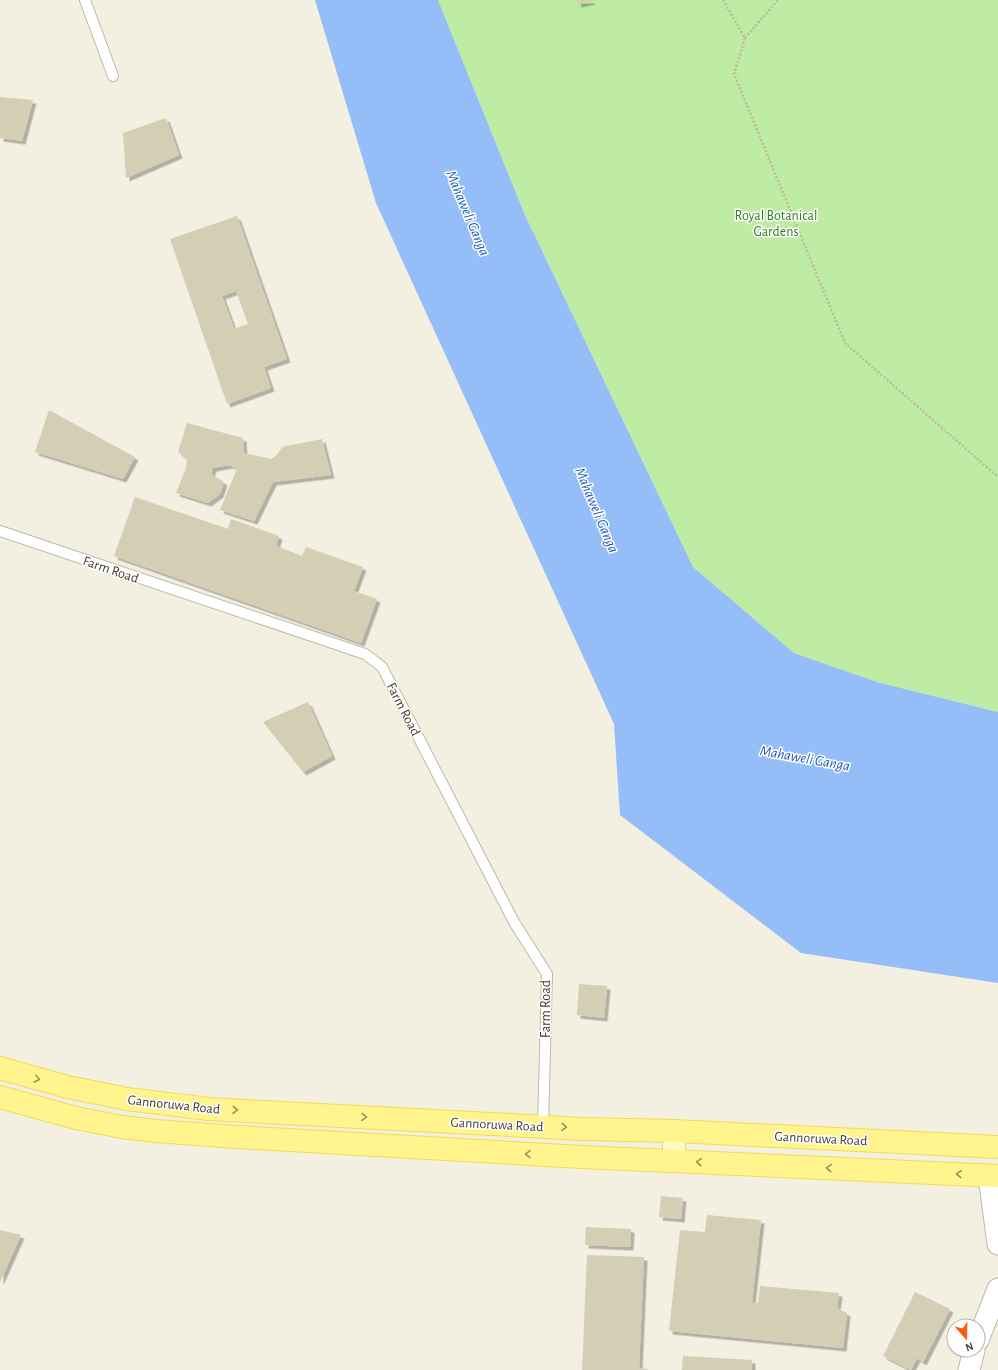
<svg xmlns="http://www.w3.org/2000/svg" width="998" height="1370" font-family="'Alegreya Sans',sans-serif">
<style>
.green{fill:#beeca4}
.water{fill:#95bdf7}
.building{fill:#d4ceb5;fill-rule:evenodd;filter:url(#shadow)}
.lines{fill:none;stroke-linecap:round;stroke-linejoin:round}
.service-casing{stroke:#bebaa3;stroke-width:12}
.minor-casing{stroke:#bebaa3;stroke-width:23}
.secondary-casing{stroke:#d7d18b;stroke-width:24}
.primary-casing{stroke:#efdd52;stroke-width:24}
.path{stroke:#c2ba92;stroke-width:2.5;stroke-dasharray:2 2;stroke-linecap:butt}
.service{stroke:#fff;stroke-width:10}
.minor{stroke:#fff;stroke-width:21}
.secondary{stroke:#fffbbe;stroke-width:22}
.primary{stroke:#fff48d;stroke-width:22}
.oneway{stroke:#98915a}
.labels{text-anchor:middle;stroke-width:3;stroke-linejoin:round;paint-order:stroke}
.park-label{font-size:14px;fill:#317a20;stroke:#fff}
.street-label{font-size:14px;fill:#444031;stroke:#fff}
.water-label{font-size:15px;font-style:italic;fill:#215db9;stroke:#fff}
</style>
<defs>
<filter id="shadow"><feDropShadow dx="3.5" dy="3.5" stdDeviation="0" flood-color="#0004"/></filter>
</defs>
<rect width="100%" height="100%" fill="#f3f0e1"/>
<!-- green -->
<polygon class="green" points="438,0 998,0 998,712 877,682 794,653 693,567 524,213"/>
<!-- water -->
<polygon class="water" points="315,0 438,0 524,213 693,567 794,653 877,682 998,712 998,983 801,953 620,815 614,724 376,203"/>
<!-- building -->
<g class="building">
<polygon points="577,0 592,0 592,1 578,4"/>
<polygon points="0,97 33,100 22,141 0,138"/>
<polygon points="166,118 179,155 126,178 123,133"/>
<path d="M 237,216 L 287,359 L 264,367 L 271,388 L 227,404 L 170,239 ZM 236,291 L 248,324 L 234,329 L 222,296 Z"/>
<polygon points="49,410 135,457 123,479 35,452"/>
<polygon points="187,423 243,438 244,453 271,459 277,455 282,447 322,439 331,475 273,482 254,521 220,510 237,469 230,465 213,468 211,474 224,482 220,494 208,503 176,493 186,468 187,459 178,452"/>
<polygon points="135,497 228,529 231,519 279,536 276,546 302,556 306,547 363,567 354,591 377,599 361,643 114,556"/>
<polygon points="308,702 332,756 303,772 263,722"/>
<polygon points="579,984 607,986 604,1018 577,1015"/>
<polygon points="661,1196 683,1198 681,1219 659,1217"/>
<polygon points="707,1215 761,1220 752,1302 758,1303 760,1286 839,1293 837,1308 847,1313 843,1348 669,1331 680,1230 705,1232"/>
<polygon points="586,1227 631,1229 630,1247 585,1245"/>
<polygon points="0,1230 21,1235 0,1282"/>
<polygon points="587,1255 644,1257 639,1368 648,1369 648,1370 582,1370"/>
<polygon points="915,1292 950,1309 923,1362 917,1358 911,1370 883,1356"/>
<polygon points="683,1356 752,1360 752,1370 682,1370"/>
</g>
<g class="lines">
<defs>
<g id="service">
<polyline points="85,0 113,76"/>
<polyline points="0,531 365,654 382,667 514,922 547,974 543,1126"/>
</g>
<g id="minor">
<polyline points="989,1176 998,1244"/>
<polyline points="978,1340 998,1289"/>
<polyline points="969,1370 974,1350"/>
</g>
<polyline id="secondary" points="673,1160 675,1131"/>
<g id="primary">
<polyline points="0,1068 68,1087 127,1099 209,1109 584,1129 675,1131 998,1147"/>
<polyline points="0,1097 76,1118 122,1127 156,1131 237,1137 582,1157 998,1176"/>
</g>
</defs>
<!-- service casing -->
<use href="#service" class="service-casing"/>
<!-- minor casing -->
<use href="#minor" class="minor-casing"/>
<!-- secondary casing -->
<use href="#secondary" class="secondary-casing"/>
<!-- primary casing -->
<use href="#primary" class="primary-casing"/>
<!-- path -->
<g class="path">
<polyline points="723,0 745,38 734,74 845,343 998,477"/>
<polyline points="745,38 778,0"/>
</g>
<!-- service -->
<use href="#service" class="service"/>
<!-- minor -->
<use href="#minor" class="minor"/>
<!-- secondary -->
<use href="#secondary" class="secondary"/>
<!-- primary -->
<use href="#primary" class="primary"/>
</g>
<!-- one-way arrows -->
<defs><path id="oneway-chevron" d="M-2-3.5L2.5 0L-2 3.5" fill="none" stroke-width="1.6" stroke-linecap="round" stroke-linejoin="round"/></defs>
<g class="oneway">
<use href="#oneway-chevron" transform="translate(37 1079) rotate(14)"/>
<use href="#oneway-chevron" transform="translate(235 1110) rotate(3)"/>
<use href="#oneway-chevron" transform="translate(364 1117) rotate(3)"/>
<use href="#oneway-chevron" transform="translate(564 1127) rotate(4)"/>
<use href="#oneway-chevron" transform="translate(528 1154) rotate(-177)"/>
<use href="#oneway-chevron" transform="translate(699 1162) rotate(-177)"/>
<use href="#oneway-chevron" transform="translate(829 1168) rotate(-177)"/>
<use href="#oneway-chevron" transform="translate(959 1174) rotate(-177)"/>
</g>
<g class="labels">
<!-- park labels -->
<g class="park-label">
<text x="776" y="220">Royal Botanical<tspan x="776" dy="16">Gardens</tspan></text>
</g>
<!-- street labels -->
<g class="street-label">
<text transform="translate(111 569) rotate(19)" y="5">Farm Road</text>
<text transform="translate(404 709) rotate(63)" y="5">Farm Road</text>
<text transform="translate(545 1009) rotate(-90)" y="5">Farm Road</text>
<text transform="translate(174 1104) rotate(6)" y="5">Gannoruwa Road</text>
<text transform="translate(497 1124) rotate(3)" y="5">Gannoruwa Road</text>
<text transform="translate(821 1138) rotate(3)" y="5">Gannoruwa Road</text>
</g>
<!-- water labels -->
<g class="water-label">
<text transform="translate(468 213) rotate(67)" y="5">Mahaweli Ganga</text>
<text transform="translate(597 510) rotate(67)" y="5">Mahaweli Ganga</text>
<text transform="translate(805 758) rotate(10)" y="5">Mahaweli Ganga</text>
</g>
</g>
<!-- north arrow -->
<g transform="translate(966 1338) rotate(160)"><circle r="19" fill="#ffffff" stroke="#b4b3ad"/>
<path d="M0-3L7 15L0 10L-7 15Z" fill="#ff5d0b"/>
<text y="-6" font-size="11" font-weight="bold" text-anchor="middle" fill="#444031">N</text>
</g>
</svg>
